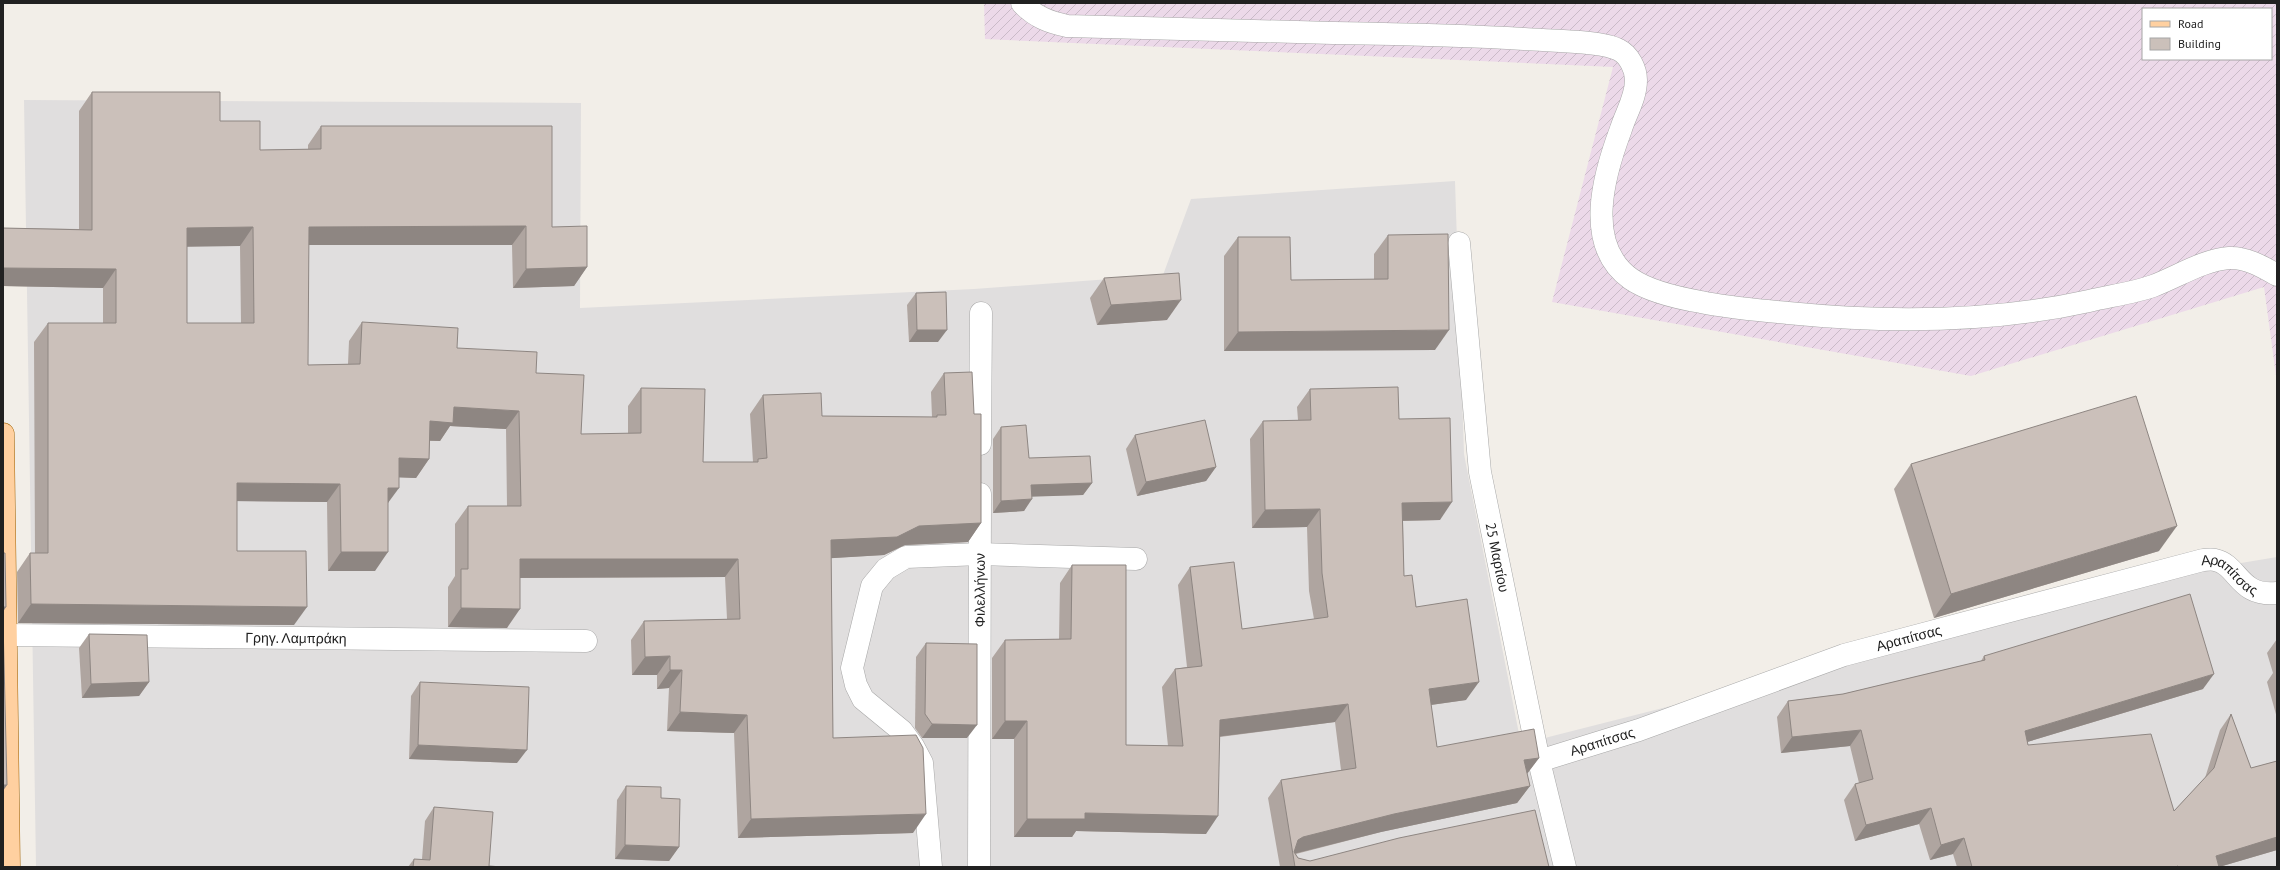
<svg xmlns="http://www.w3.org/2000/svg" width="2280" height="870" font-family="'PT Sans',sans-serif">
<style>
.residential{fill:#e0dede}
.industrial{fill:url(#industrial-furrows);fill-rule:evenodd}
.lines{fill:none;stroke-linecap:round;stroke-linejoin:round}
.minor-casing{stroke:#a8a8a8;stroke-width:23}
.major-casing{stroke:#9f6000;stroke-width:23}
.minor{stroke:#fff;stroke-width:22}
.major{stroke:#ffd0a0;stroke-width:22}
.wall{fill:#afa5a0;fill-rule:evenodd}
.shaded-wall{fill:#8e8682}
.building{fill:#cbc0ba;stroke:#8e8682;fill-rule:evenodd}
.labels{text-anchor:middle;stroke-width:3;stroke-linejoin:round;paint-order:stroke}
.street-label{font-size:14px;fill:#212121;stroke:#fff}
</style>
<defs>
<pattern id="industrial-furrows" width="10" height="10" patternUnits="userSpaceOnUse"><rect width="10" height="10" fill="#ecd9e9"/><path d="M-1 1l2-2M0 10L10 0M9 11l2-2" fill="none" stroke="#cabac8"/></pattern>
</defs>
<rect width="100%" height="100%" fill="#f2eee8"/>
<!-- residential -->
<polygon class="residential" points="24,100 581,103 580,308 974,289 1163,275 1191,199 1455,181 1464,454 1521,744 2217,567 2277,557 2277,867 36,867"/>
<!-- industrial -->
<path class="industrial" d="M 984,3 L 2277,3 L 2277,383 L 2264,287 L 1971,376 L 1552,302 L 1613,67 L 985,39 ZM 2143,9 L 2271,9 L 2271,59 L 2143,59 Z"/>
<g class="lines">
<defs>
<g id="minor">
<path d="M 1022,3 C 1035,17 1049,22 1067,26 C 1156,28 1244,31 1333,33 C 1396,34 1460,35 1524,39 C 1546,41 1601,40 1619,50 C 1629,55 1636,69 1636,80 C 1636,98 1626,113 1621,129 C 1604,174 1583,245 1631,279 C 1650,292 1678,298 1701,302 C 1729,308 1759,310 1788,313 C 1888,323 1990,323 2089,301 C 2110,296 2133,293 2153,286 C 2177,277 2203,260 2229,258 C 2246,257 2263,267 2277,275"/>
<path id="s1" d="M 1459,243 L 1480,472 L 1539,761 L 1565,867"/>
<polyline points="980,444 981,313"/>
<path id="s2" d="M 6,635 L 586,641"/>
<path id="s3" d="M 1539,761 L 1639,730 L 1844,655 L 2203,560 C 2206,560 2211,559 2215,560 C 2239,565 2238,597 2277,593"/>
<polyline points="931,867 922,763 913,746 902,731 863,699 856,685 852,668 872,586 886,569 906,557 980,554 1136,559"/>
<path id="s4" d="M 979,867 L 980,494"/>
</g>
<polyline id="major" points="3,434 9,867"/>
</defs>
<!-- minor casing -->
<use href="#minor" class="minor-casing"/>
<!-- major casing -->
<use href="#major" class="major-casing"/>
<!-- minor -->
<use href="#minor" class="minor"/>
<!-- major -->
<use href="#major" class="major"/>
</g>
<!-- wall -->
<g class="wall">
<path d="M 92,92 L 220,121 L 260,150 L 308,149 L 308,145 L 321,126 L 552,227 L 587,267 L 574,286 L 513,288 L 512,245 L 308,245 L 308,365 L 348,364 L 349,341 L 362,322 L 457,348 L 536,373 L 581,434 L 628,434 L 628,406 L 641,388 L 703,462 L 753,462 L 750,414 L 763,395 L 822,416 L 932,417 L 931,392 L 944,373 L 974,414 L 981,523 L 968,542 L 905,545 L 884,555 L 831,558 L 833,738 L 913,833 L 738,838 L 734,733 L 667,731 L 669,688 L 657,689 L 657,675 L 632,675 L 631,640 L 644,621 L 727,619 L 725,577 L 520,578 L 507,628 L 448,627 L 448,587 L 455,576 L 455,524 L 468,506 L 507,506 L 506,429 L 450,426 L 440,441 L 430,441 L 429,459 L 416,478 L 399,477 L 388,503 L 375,571 L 328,571 L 327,502 L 237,501 L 237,551 L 294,625 L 18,623 L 17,572 L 30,553 L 35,553 L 34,342 L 48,323 L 103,323 L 103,288 L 3,286 L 3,228 L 79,229 L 79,111 ZM 187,246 L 240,246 L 241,323 L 187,323 Z"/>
<polygon points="1388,235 1435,350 1224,351 1224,256 1238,237 1291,280 1374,280 1374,254"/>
<polygon points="1104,278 1167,320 1097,325 1090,298"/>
<polygon points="916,293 938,342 909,342 907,305"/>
<polygon points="1310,389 1399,419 1440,520 1403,521 1404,576 1416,607 1466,700 1431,705 1437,747 1539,758 1527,774 1530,786 1517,803 1381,832 1296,854 1298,858 1310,861 1549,867 1280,867 1268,798 1281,780 1341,770 1335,722 1220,737 1206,834 1076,831 1072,837 1014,837 1014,739 992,739 992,658 1005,640 1059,639 1060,583 1072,565 1126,745 1168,746 1162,687 1175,669 1187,667 1178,585 1190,567 1242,629 1314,619 1309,591 1307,527 1252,528 1250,439 1263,421 1298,420 1297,407"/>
<polygon points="1001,427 1029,458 1092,483 1083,495 1032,496 1024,511 993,513 993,439"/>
<polygon points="1135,435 1216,467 1206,481 1137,496 1126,449"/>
<polygon points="1911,464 2159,551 1934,618 1894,489"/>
<polygon points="89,634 149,682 139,696 82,698 79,648"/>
<polygon points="2277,639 2277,718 2267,682 2273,673 2267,653"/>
<polygon points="926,643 967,738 922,738 915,728 916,657"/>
<polygon points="1984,656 2203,689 2027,742 2028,745 2174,811 2205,778 2220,730 2231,714 2251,768 2277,761 2277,850 2219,867 1957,867 1953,854 1930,860 1919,824 1855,841 1844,800 1855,784 1859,783 1850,746 1781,753 1777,717 1788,701 1843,694 1981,661"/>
<polygon points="420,682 517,763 409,759 411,696"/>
<polygon points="626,786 661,798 679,847 669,861 615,859 617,800"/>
<polygon points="434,807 489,866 502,867 408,867 414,859 422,859 425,821"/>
</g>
<!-- shaded-wall -->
<g class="shaded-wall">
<polygon points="526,226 512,245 295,245 309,227"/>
<polygon points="253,227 240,246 174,247 187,228"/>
<polygon points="587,267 574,286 513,288 526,269"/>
<polygon points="3,268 116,269 103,288 3,286"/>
<polygon points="1181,300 1167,320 1097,325 1111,305"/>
<polygon points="917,330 947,330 938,342 909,342"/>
<polygon points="1449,330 1435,350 1224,351 1238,332"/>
<polygon points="454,407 519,411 506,429 450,426 440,441 417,440 430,421"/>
<polygon points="399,458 429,459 416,478 386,477"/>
<polygon points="1216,467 1206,481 1137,496 1146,482"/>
<polygon points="237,483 340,484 327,502 224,501"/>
<polygon points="1092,483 1083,495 1023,497 1031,485"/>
<polygon points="388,488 399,488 385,507"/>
<polygon points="1032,499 1024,511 993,513 1001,501"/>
<polygon points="1452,502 1440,520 1390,521 1402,503"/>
<polygon points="1320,509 1307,527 1252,528 1265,510"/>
<polygon points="981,523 968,542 905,545 884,555 818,559 831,540 919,526"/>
<polygon points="2177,526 2159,551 1934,618 1951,594"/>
<polygon points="341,552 388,552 375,571 328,571"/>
<polygon points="520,559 738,559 725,577 506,578"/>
<polygon points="31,604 307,607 294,625 18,623"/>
<polygon points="3,607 6,607 3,612"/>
<polygon points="461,608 520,609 507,628 448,627"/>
<polygon points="670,656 657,675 632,675 645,657"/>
<polygon points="670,670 682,670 669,688 657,689"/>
<polygon points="2214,674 2203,689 2014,746 2025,731"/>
<polygon points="149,682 139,696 82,698 91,684"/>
<polygon points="1479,682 1466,700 1416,707 1429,689"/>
<polygon points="1348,704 1335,722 1207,738 1220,720"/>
<polygon points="680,712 747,715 734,733 667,731"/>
<polygon points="1005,721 1027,721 1014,739 992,739"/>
<polygon points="932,724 977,725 967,738 922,738"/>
<polygon points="1861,730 1850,746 1781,753 1792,737"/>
<polygon points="418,745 527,750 517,763 409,759"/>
<polygon points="1539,758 1526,775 1524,760"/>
<polygon points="3,785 7,785 3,791"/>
<polygon points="1530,786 1517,803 1381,832 1293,854 1298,840 1303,837 1394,814"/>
<polygon points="1931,808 1919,824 1855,841 1866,825"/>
<polygon points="1085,813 1218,816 1206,834 1076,831 1072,837 1014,837 1027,819"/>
<polygon points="926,814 913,833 738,838 751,819"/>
<polygon points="2277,837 2277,850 2219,867 2216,856"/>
<polygon points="1964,838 1953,854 1930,860 1941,845"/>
<polygon points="625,845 679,847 669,861 615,859"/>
</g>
<!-- building -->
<g class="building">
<path d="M 92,92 L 220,92 L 220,121 L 260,121 L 260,150 L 321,149 L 321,126 L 552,126 L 552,227 L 587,226 L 587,267 L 526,269 L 526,226 L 309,227 L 308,365 L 360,364 L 362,322 L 458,328 L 457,348 L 537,352 L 536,373 L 584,375 L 581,434 L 641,433 L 641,388 L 705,389 L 703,462 L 758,462 L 758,459 L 767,458 L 763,395 L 821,393 L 822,416 L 937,417 L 937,415 L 946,415 L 944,373 L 972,372 L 974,414 L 981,414 L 981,523 L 919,526 L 897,537 L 831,540 L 833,738 L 916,735 L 923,748 L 926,814 L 751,819 L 747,715 L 680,712 L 682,670 L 670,670 L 670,656 L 645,657 L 644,621 L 740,619 L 738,559 L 520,559 L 520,609 L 461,608 L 461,569 L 468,569 L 468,506 L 521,506 L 519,411 L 454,407 L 453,423 L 430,421 L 429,459 L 399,458 L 399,488 L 388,488 L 388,552 L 341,552 L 340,484 L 237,483 L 237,551 L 306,551 L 307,607 L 31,604 L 30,553 L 48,553 L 48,323 L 116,323 L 116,269 L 3,268 L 3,228 L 92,230 ZM 253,227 L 254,323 L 187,323 L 187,228 Z"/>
<polygon points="1448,234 1449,330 1238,332 1238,237 1290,237 1291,280 1388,279 1388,235"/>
<polygon points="1179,273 1181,300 1111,305 1104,278"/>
<polygon points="946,292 947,330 917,330 916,293"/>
<polygon points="1398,387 1399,419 1450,418 1452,502 1402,503 1404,576 1412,575 1416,607 1467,599 1479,682 1429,689 1437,747 1534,729 1539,758 1524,760 1530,786 1394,814 1303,837 1298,840 1294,852 1298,858 1310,861 1399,838 1535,810 1549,867 1295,867 1281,780 1356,768 1348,704 1220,720 1218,816 1085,813 1085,819 1027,819 1027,721 1005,721 1005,640 1071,639 1072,565 1126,565 1126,745 1183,746 1175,669 1202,666 1190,567 1234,562 1242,629 1328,617 1322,573 1320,509 1265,510 1263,421 1311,420 1310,389"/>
<polygon points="2136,396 2177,526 1951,594 1911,464"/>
<polygon points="1205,420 1216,467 1146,482 1135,435"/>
<polygon points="1026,425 1029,458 1090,456 1092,483 1031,485 1032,499 1001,501 1001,427"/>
<polygon points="3,553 5,553 6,607 3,607"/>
<polygon points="2190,594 2214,674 2025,731 2028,745 2151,734 2174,811 2214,768 2231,714 2251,768 2277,761 2277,837 2216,856 2219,867 2178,867 2178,866 2175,867 1972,867 1964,838 1941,845 1931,808 1866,825 1855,784 1873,779 1861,730 1792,737 1788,701 1843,694 1985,660 1984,656"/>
<polygon points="3,621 7,785 3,785"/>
<polygon points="89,634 147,635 149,682 91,684"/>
<polygon points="926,643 977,644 977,725 932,724 925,714"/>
<polygon points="420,682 529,687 527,750 418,745"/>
<polygon points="626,786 661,787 661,798 680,799 679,847 625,845"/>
<polygon points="434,807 493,812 489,866 502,867 413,867 414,859 430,860"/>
</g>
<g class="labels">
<!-- street labels -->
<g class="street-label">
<text dy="5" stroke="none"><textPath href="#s1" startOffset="317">25 Μαρτίου</textPath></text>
<text dy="5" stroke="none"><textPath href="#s3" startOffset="726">Αραπίτσας</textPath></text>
<text dy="5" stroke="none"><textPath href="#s4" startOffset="277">Φιλελλήνων</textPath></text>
<text dy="5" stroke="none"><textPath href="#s2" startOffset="290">Γρηγ. Λαμπράκη</textPath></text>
<text dy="5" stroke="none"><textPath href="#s3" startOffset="390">Αραπίτσας</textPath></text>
<text dy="5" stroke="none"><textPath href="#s3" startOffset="66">Αραπίτσας</textPath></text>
</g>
</g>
<!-- border -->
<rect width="2280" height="870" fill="none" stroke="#212121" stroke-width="8"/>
<!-- legend -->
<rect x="2142" y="8" width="130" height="52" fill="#ffffff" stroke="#a6a6a6"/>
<rect x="2150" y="21" width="20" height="6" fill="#ffd0a0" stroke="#a6a6a6"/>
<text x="2178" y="28" font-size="12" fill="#212121">Road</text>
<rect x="2150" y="38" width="20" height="12" fill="#cbc0ba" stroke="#a6a6a6"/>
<text x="2178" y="48" font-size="12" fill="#212121">Building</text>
</svg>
